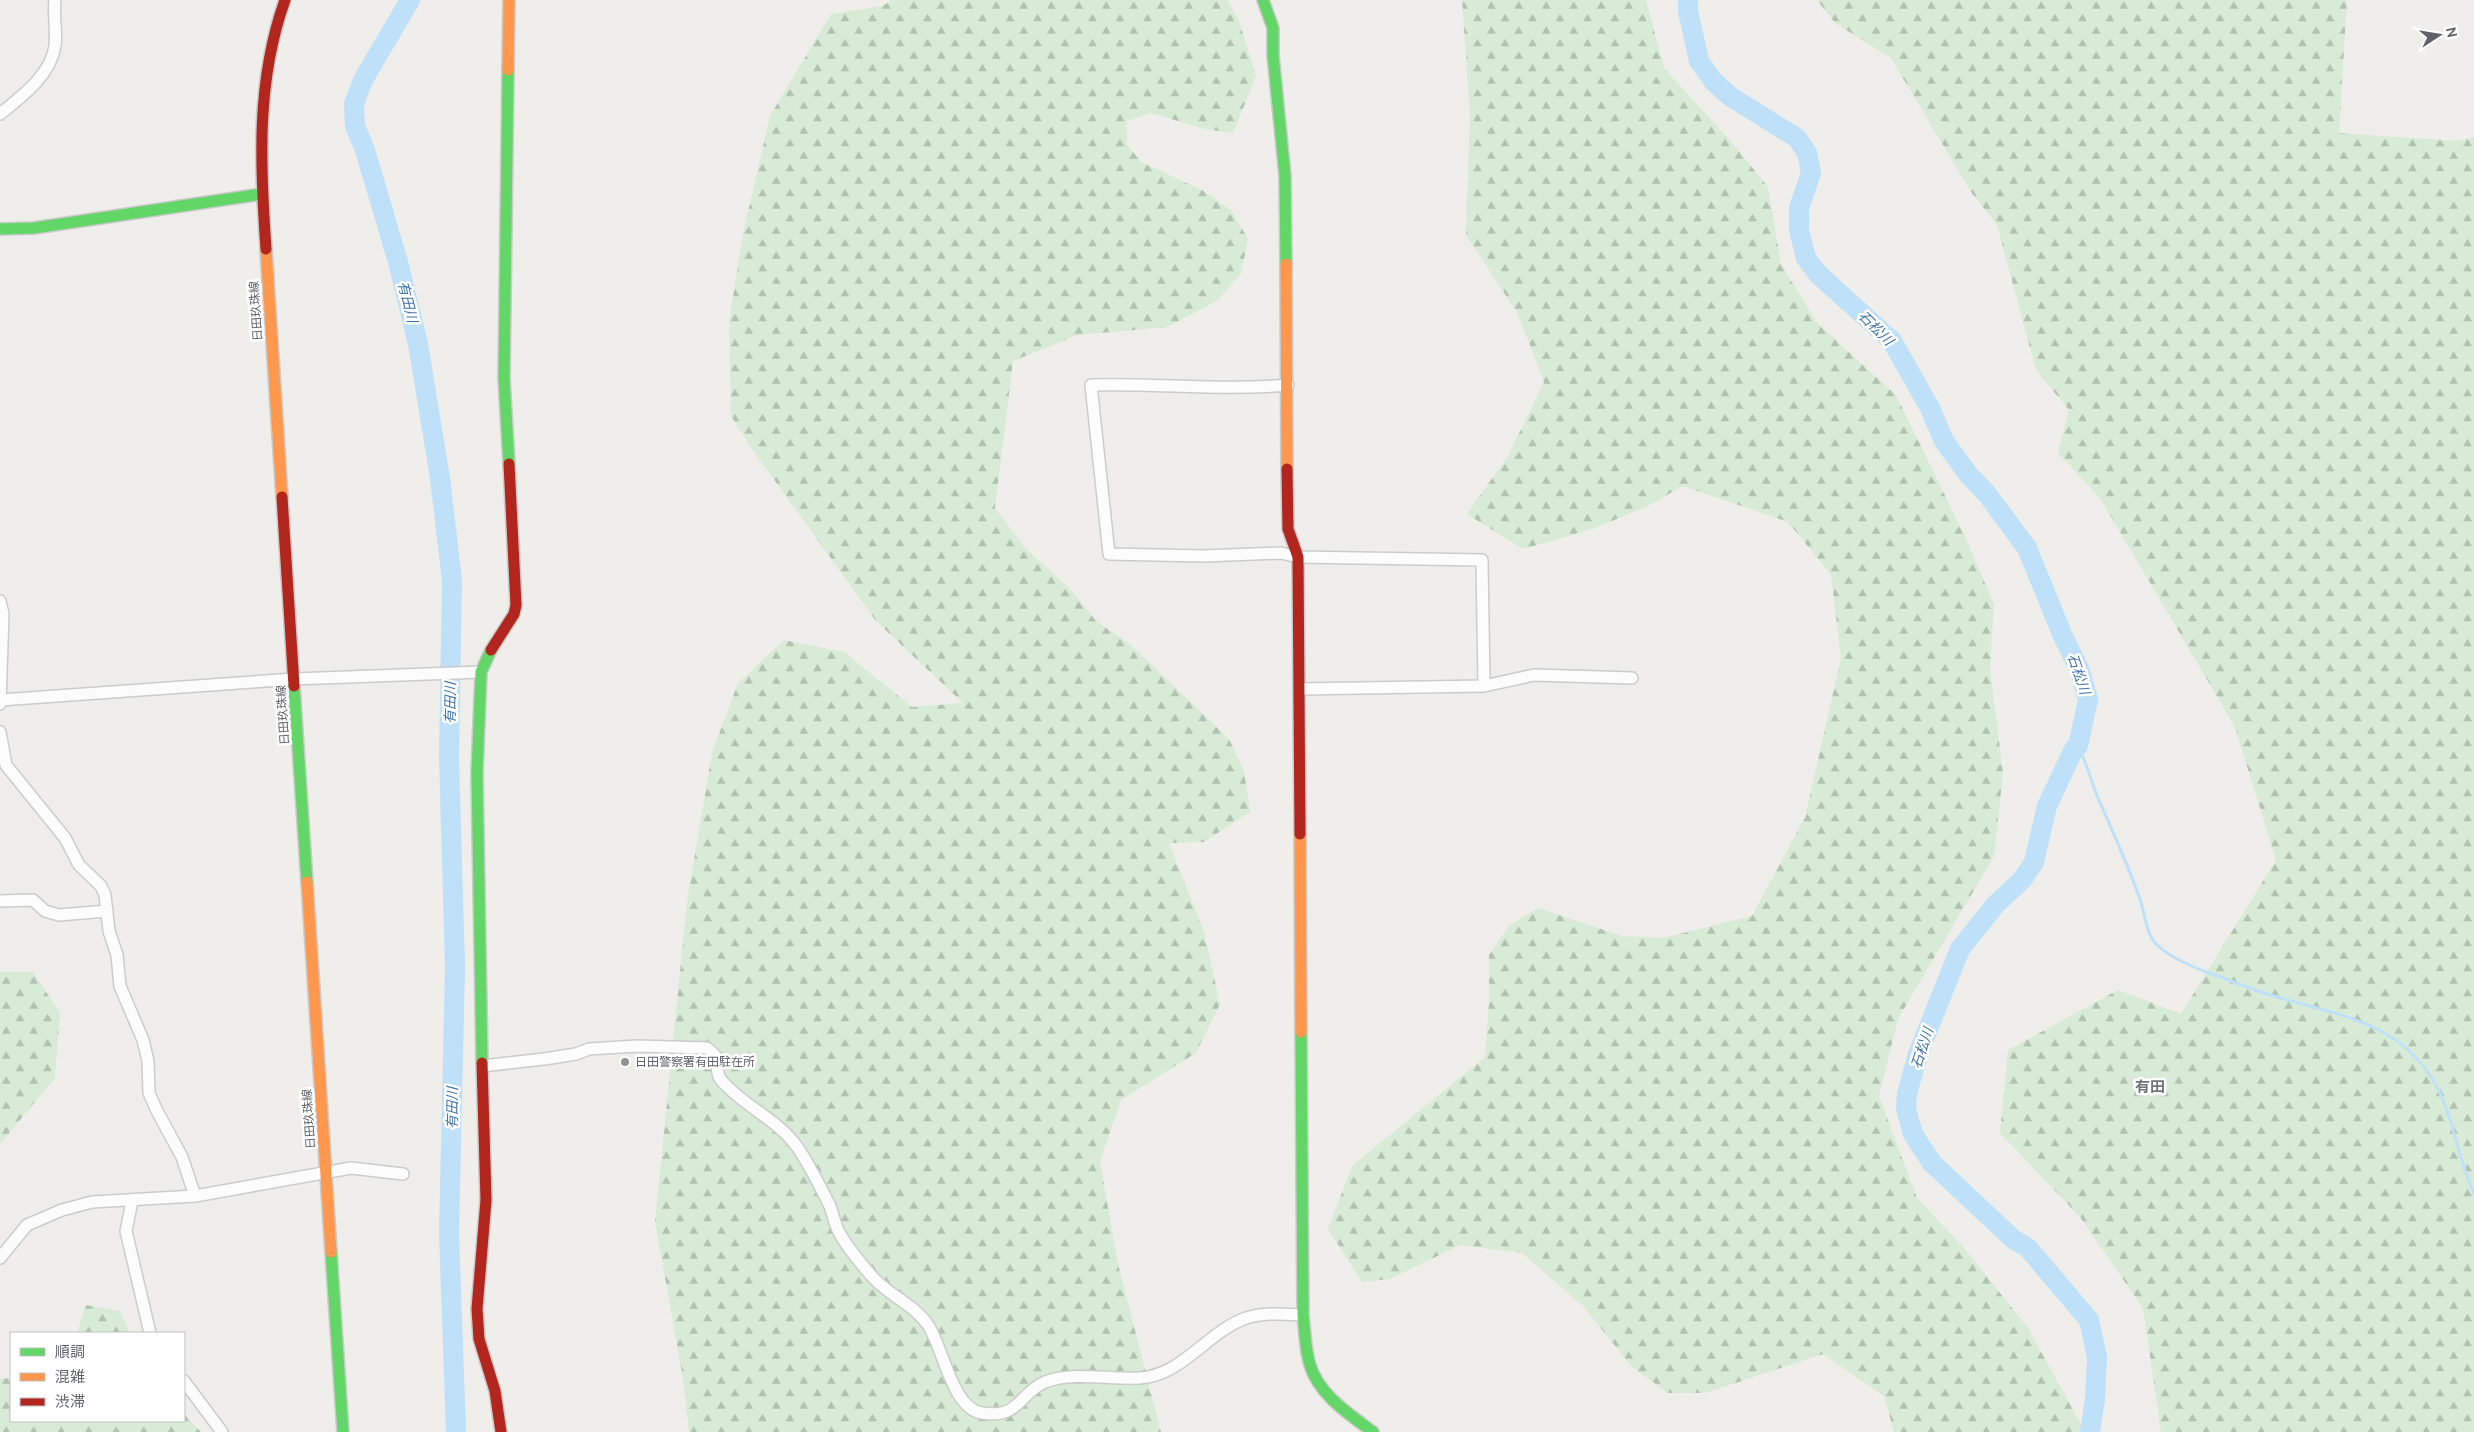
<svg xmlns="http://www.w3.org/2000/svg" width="2474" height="1432" font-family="Ubuntu,'Noto Sans JP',sans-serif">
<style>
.forest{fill:url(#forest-firs)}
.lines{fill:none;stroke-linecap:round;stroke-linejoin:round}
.stream{stroke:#bfe0f9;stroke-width:3}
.river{stroke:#bfe0f9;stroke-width:20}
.street-casing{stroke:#cbcccc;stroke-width:14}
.fast-casing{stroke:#cacacb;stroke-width:14}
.slow-casing{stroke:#cacacb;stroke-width:14}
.jam-casing{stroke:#cacacb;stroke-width:14}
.street{stroke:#fdfcfc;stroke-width:11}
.fast{stroke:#63d668;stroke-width:11}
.slow{stroke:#ff974d;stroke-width:11}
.jam{stroke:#b3261e;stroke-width:11}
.poi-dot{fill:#919496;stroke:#fff;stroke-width:2}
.labels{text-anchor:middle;stroke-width:5;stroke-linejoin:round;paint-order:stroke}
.street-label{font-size:12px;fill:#5f6368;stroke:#fff}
.poi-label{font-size:12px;fill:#5f6368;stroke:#fff;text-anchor:start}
.water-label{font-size:14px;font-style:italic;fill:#4174aa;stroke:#fff}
.quarter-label{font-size:15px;font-weight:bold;fill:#70757a;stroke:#fff}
</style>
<defs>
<pattern id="forest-firs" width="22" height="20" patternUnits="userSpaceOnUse" patternTransform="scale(1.25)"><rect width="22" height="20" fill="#d8ebd6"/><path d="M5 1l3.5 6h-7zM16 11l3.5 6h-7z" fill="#b2c2b1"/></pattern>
</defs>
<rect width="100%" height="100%" fill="#efeeea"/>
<!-- forest -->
<g class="forest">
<polygon points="891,0 1227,0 1239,21 1256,76 1233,133 1205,129 1151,113 1127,121 1127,144 1141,162 1202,190 1231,210 1248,239 1241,274 1218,300 1168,327 1078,335 1013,361 995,508 1025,548 1069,588 1096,621 1131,645 1229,739 1244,771 1250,812 1204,842 1169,843 1204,932 1220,1004 1196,1053 1121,1100 1100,1161 1117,1260 1161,1432 689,1432 683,1378 655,1222 687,902 712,753 738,683 784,640 844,652 912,707 963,703 876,621 752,449 731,416 729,322 743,234 770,116 831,14 883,6"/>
<polygon points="1462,0 1646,0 1664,68 1733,144 1768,187 1781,264 1817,323 1896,395 1966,539 1994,604 1990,670 2003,773 1994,856 1898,1019 1879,1096 1917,1198 1964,1248 2028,1328 2085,1432 1894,1432 1884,1396 1823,1354 1705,1393 1668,1393 1632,1367 1583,1306 1522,1253 1460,1245 1390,1279 1362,1282 1328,1229 1352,1166 1485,1057 1489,1002 1489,955 1509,926 1538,908 1622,936 1663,938 1752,916 1805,817 1841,658 1831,575 1788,522 1683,486 1646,507 1592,529 1523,549 1467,514 1508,456 1544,382 1518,314 1466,235 1470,114"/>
<polygon points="1817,0 2347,0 2339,133 2457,141 2474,137 2474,1432 2161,1432 2143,1308 2080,1217 2000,1133 2008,1050 2118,990 2181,1014 2276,860 2235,727 2100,498 2058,453 2069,410 2036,370 1997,225 1971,192 1891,58 1835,23"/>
<polygon points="0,972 33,972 60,1013 55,1078 0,1144"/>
<polygon points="86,1305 120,1311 130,1333 77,1333"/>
<polygon points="11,1378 11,1421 184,1421 184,1414 201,1432 0,1432 0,1379"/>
</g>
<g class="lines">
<!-- stream -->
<path class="stream" d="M 2078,746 C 2087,763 2091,781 2098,798 C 2113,832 2128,865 2140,899 C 2145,913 2146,935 2157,945 C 2175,961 2199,970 2221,977 C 2238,984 2256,991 2274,996 C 2332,1014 2395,1020 2431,1077 C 2454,1112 2456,1156 2474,1193"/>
<!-- river -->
<g class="river">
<polyline points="410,0 363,80 354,104 355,126 365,150 398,262 418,344 440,478 452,581 449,757 455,967 449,1233 456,1432"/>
<polyline points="1688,0 1688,11 1699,61 1714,82 1731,97 1797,138 1807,153 1811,173 1799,208 1799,230 1806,258 1818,274 1892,341 1930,408 1944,441 1968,474 1987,494 2027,548 2062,634 2080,671 2088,700 2078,746 2074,749 2047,806 2034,862 2022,880 1996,904 1960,949 1918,1054 1907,1094 1906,1109 1913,1134 1932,1163 2013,1239 2028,1248 2089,1320 2097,1357 2095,1399 2090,1432"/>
</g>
<defs>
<g id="street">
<path d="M 0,114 C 21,97 51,75 55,46 C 57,31 53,15 55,0"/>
<path d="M 1288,385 C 1222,391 1157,383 1091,385 L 1109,554 L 1204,556 L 1281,553 L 1298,557 L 1482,560 L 1484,686"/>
<polyline points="0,601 3,614 0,704"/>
<polyline points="1300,689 1484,686 1534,675 1632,678"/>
<polyline points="0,700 294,679 481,672"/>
<polyline points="0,732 6,765 65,838 79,865 101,886 105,895 109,931 117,955 120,986 143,1040 148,1061 149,1093 157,1111 182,1157 195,1196"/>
<polyline points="0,901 33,900 45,911 59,915 107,911"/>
<path d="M 482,1066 L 544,1059 L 576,1054 L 589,1049 L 637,1046 L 707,1048 C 709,1050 714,1054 716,1057 C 719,1064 715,1073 721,1080 C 744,1107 778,1119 798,1148 C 808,1163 822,1190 830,1206 C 833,1215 835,1225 840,1234 C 847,1247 859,1261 869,1273 C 885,1294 913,1303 928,1325 C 943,1347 952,1409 982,1413 C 1020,1419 1020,1392 1045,1382 C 1075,1371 1109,1380 1140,1378 C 1183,1375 1207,1332 1246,1318 C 1264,1312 1284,1314 1303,1315"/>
<polyline points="132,1201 126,1231 150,1333"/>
<polyline points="0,1258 27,1225 62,1210 92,1202 195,1196 351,1168 403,1174"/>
<polyline points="184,1381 222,1432"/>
</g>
<g id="fast">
<polyline points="1263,0 1273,28 1273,55 1285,176 1286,264"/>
<polyline points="508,70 504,378 509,464"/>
<polyline points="0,229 34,228 262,194"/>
<polyline points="294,686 307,882"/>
<path d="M 1301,1032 L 1303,1315 C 1305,1332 1305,1349 1310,1365 C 1319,1395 1349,1414 1373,1432"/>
<polyline points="482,1063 477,773 481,672 491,650"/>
<polyline points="331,1252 343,1432"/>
</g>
<g id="slow">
<polyline points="508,70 509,0"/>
<polyline points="266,249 282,497"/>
<polyline points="1286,264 1287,469"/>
<polyline points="1300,834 1301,1032"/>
<polyline points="307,882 331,1252"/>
</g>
<g id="jam">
<path d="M 266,249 C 260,164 256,81 285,0"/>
<polyline points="1287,469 1288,529 1298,557 1300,834"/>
<polyline points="282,497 294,686"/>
<polyline points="491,650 514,614 516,605 509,464"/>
<polyline points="482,1063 486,1200 477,1309 479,1339 495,1391 501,1432"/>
</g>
</defs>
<!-- street casing -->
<use href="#street" class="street-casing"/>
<!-- fast casing -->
<use href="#fast" class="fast-casing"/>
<!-- slow casing -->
<use href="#slow" class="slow-casing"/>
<!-- jam casing -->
<use href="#jam" class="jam-casing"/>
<!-- street -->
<use href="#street" class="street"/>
<!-- fast -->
<use href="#fast" class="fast"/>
<!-- slow -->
<use href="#slow" class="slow"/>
<!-- jam -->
<use href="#jam" class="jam"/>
</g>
<!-- markers -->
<circle class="poi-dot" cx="625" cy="1062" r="5"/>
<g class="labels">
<!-- street labels -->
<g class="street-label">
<text transform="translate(256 311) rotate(-94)" y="4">日田玖珠線</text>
<text transform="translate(283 715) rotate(-94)" y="4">日田玖珠線</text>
<text transform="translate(309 1119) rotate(-94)" y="4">日田玖珠線</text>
</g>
<!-- poi labels -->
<g class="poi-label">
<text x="635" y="1066">日田警察署有田駐在所</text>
</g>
<!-- water labels -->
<g class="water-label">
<text transform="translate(408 302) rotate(76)" y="5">有田川</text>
<text transform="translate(1876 328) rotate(45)" y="5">石松川</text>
<text transform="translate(2079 674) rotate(71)" y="5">石松川</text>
<text transform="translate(450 703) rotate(-89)" y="5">有田川</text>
<text transform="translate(1922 1048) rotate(-72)" y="5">石松川</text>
<text transform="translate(452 1108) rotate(-89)" y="5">有田川</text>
</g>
<!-- quarter labels -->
<g class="quarter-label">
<text x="2150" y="1092">有田</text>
</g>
</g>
<!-- legend -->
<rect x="10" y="1332" width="175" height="90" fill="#ffffff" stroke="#bfc1c3"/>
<rect x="20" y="1348" width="25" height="8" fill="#63d668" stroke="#bfc1c3"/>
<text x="55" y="1357" font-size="15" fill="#5f6368">順調</text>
<rect x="20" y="1373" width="25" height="8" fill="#ff974d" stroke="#bfc1c3"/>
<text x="55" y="1382" font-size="15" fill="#5f6368">混雑</text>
<rect x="20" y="1398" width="25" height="8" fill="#b3261e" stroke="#bfc1c3"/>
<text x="55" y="1407" font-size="15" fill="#5f6368">渋滞</text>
<!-- north arrow -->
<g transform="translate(2439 35) rotate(78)" stroke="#ffffff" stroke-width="4" paint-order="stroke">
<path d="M0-4L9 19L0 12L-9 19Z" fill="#5f6368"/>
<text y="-8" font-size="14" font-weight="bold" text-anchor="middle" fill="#5f6368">N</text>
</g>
</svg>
